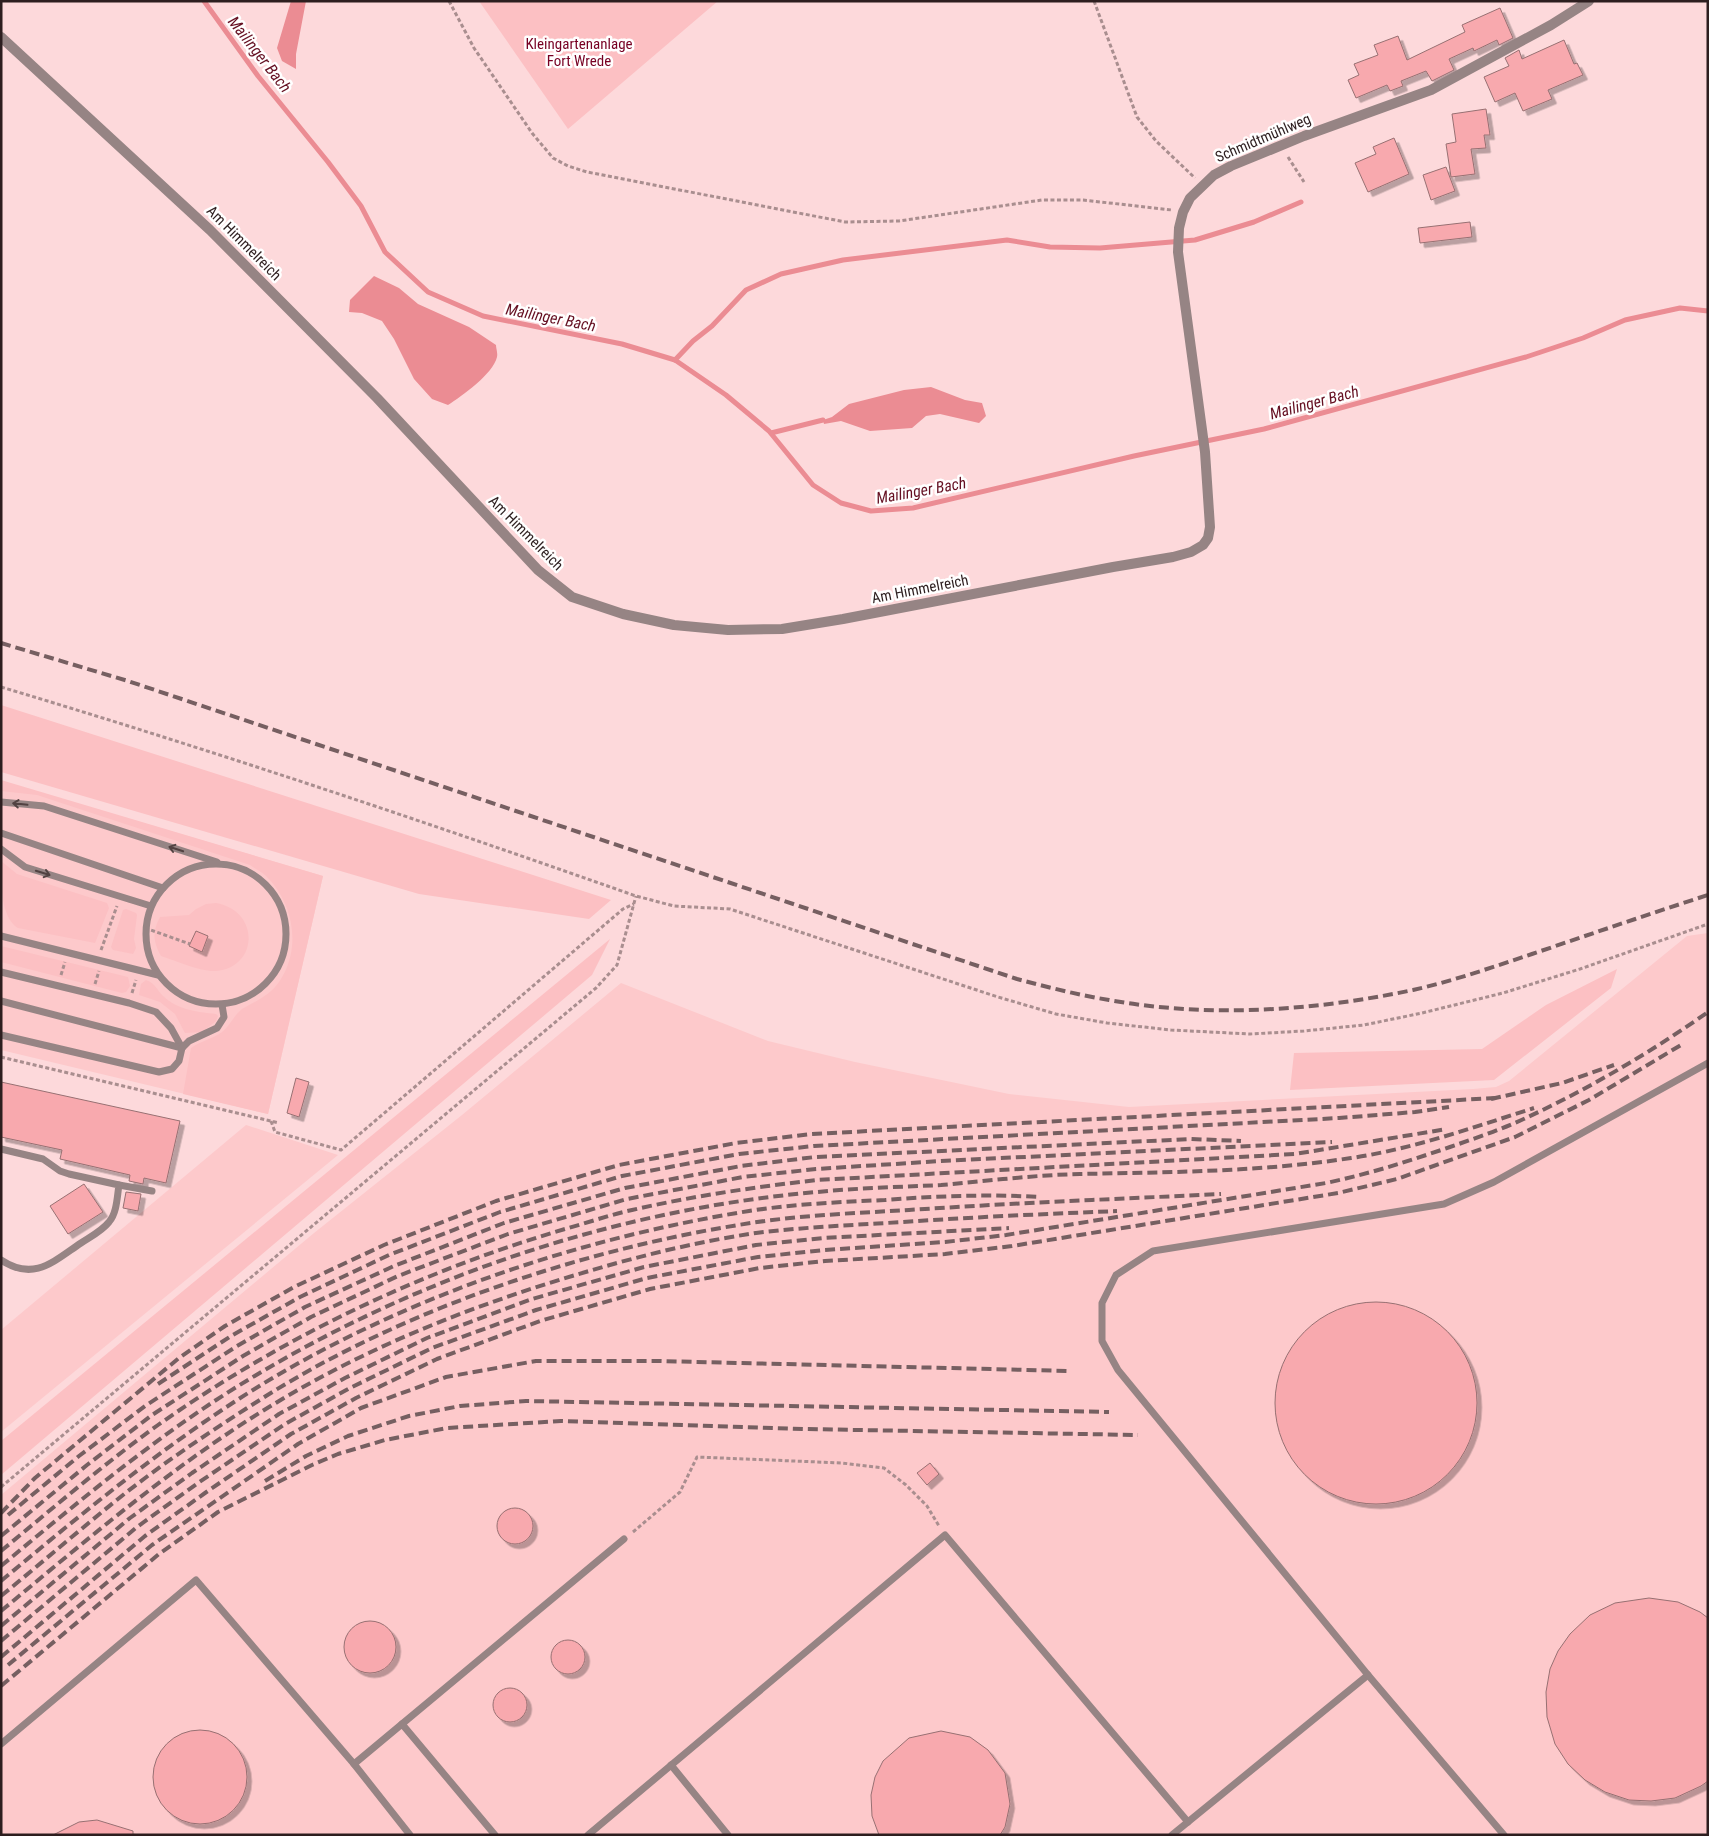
<svg xmlns="http://www.w3.org/2000/svg" width="1709" height="1836" font-family="'Roboto Condensed',sans-serif">
<style>
.built{fill:#fdc9cb}
.green{fill:#fcc0c3}
.water{fill:#eb8c93}
.lines{fill:none;stroke-linecap:round;stroke-linejoin:round}
.stream{stroke:#eb8c93;stroke-width:5}
.building{fill:#f8a9ae;stroke:#977072;filter:url(#shadow)}
.path{stroke:#a98e8f;stroke-width:3;stroke-dasharray:4 2.5;stroke-linecap:butt}
.service{stroke:#968484;stroke-width:7}
.minor{stroke:#968484;stroke-width:10}
.rail{stroke:#765f61;stroke-width:4;stroke-dasharray:10 5;stroke-linecap:butt}
.oneway{stroke:#524242}
.labels{text-anchor:middle;stroke-width:5;stroke-linejoin:round;paint-order:stroke}
.park-label{font-size:15px;fill:#770023;stroke:#fff}
.street-label{font-size:15px;fill:#2d1e1f;stroke:#fff}
.water-label{font-size:16px;font-style:italic;fill:#651022;stroke:#fff}
</style>
<defs>
<filter id="shadow"><feDropShadow dx="4.5" dy="4.5" stdDeviation="0" flood-color="#0004"/></filter>
</defs>
<rect width="100%" height="100%" fill="#fdd9db"/>
<!-- built -->
<g class="built">
<polygon points="1,781 323,876 268,1114 1,1050"/>
<polygon points="1708,933 1708,1835 1,1835 1,1495 314,1233 462,1115 621,983 768,1041 855,1062 1009,1094 1129,1107 1473,1089 1496,1087 1509,1081 1687,936"/>
<polygon points="246,1125 338,1155 1,1432 1,1330"/>
</g>
<!-- green -->
<g class="green">
<polygon points="479,1 718,1 568,129"/>
<polygon points="1,705 611,900 589,919 419,894 1,772"/>
<path d="M 1,780 L 323,876 L 268,1114 L 183,1094 L 191,1048 C 201,1041 212,1039 222,1032 C 230,1026 234,1015 242,1009 C 256,1001 269,996 279,982 C 302,948 294,904 266,876 C 262,872 255,869 250,865 L 37,795 L 1,791 Z"/>
<path d="M 1,861 L 17,874 L 107,903 L 109,908 L 95,943 L 18,928 C 0,917 1,881 1,861 Z"/>
<path d="M 216,903 C 261,911 258,968 216,971 C 201,972 176,961 161,956 C 153,941 152,932 160,917 L 189,915 L 196,909 L 206,904 Z"/>
<polygon points="126,909 136,913 137,915 134,939 136,948 133,954 113,950 111,947 123,910"/>
<polygon points="610,939 592,975 1,1475 1,1441"/>
<polygon points="1,946 128,977 130,986 126,992 122,993 1,962"/>
<polygon points="1617,969 1611,988 1494,1080 1290,1090 1294,1053 1482,1049 1546,1005"/>
<path d="M 146,980 C 155,983 157,990 163,996 C 178,1010 197,1012 216,1014 L 218,1016 L 216,1021 L 202,1032 L 185,1033 L 175,1014 L 160,1002 L 139,995 L 141,984 Z"/>
</g>
<!-- water -->
<g class="water">
<polygon points="291,1 306,1 296,54 296,69 282,61 277,48"/>
<path d="M 374,276 L 399,288 L 418,304 L 469,327 L 496,345 C 496,348 498,354 497,357 C 493,374 462,396 448,405 L 432,399 L 414,379 L 394,339 L 382,321 L 362,313 L 349,312 L 350,300 Z"/>
<polygon points="931,387 965,400 982,403 986,416 979,423 940,414 926,416 912,428 870,431 841,421 824,424 823,420 832,417 849,404 904,390"/>
</g>
<g class="lines">
<!-- stream -->
<g class="stream">
<polyline points="204,1 258,76 328,162 361,206 385,252 428,292 483,316 622,344 675,360 726,395 769,431 813,485 841,503 871,511 913,508 1134,456 1264,429 1526,357 1583,338 1625,320 1680,308 1708,311"/>
<polyline points="675,360 693,341 712,326 746,290 781,274 843,260 1007,240 1050,247 1100,248 1195,240 1254,222 1301,202"/>
<polyline points="771,433 823,420"/>
</g>
</g>
<!-- building -->
<g class="building">
<polygon points="1500,8 1513,38 1499,45 1497,40 1474,51 1473,48 1449,59 1454,70 1432,81 1426,71 1401,81 1403,86 1390,91 1387,85 1356,98 1348,80 1359,75 1354,64 1378,55 1374,45 1398,36 1407,60 1465,32 1462,25"/>
<polygon points="1564,40 1574,64 1577,63 1583,75 1548,90 1552,99 1523,111 1515,93 1495,102 1484,77 1509,66 1505,58 1519,50 1522,59"/>
<polygon points="1486,109 1490,135 1484,135 1486,148 1471,149 1475,174 1451,177 1446,144 1456,142 1452,114"/>
<polygon points="1394,138 1409,174 1368,192 1355,163 1376,154 1373,147"/>
<polygon points="1446,167 1455,191 1431,200 1423,175"/>
<polygon points="1470,222 1472,237 1420,243 1418,228"/>
<polygon points="196,931 208,936 202,952 189,946"/>
<polygon points="296,1078 309,1082 299,1117 287,1113"/>
<polygon points="1,1082 180,1121 166,1183 144,1178 143,1184 129,1181 130,1175 60,1159 62,1150 1,1137"/>
<polygon points="84,1184 103,1212 68,1234 50,1206"/>
<polygon points="126,1192 141,1194 138,1211 123,1208"/>
<circle cx="1376" cy="1403" r="101"/>
<polygon points="930,1463 939,1474 927,1485 917,1473"/>
<circle cx="515" cy="1526" r="18"/>
<polygon points="1649,1598 1678,1602 1700,1612 1708,1618 1708,1781 1701,1786 1675,1798 1651,1801 1629,1800 1605,1792 1585,1780 1568,1764 1555,1744 1547,1717 1546,1692 1550,1669 1558,1651 1570,1634 1590,1615 1615,1603"/>
<circle cx="370" cy="1647" r="26"/>
<circle cx="568" cy="1657" r="17"/>
<circle cx="510" cy="1705" r="17"/>
<circle cx="200" cy="1777" r="47"/>
<polygon points="941,1731 970,1737 988,1750 1005,1773 1010,1804 1005,1827 1000,1835 879,1835 872,1816 871,1795 875,1777 883,1761 909,1738"/>
<polygon points="97,1820 133,1831 133,1835 53,1835 79,1822"/>
</g>
<g class="lines">
<!-- path -->
<g class="path">
<polyline points="449,1 474,48 532,133 553,158 568,166 587,172 845,222 899,221 1042,200 1083,200 1172,210"/>
<polyline points="1094,1 1137,117 1156,141 1195,178"/>
<polyline points="1288,157 1304,182"/>
<path d="M 1,687 C 215,751 426,822 636,896 L 674,906 L 730,909 L 998,997 L 1056,1014 L 1107,1023 L 1171,1030 L 1250,1034 L 1304,1031 L 1364,1025 L 1422,1013 L 1503,993 L 1580,969 L 1708,924"/>
<polyline points="145,928 190,944"/>
<polyline points="101,950 117,906"/>
<polyline points="61,975 65,962"/>
<polyline points="95,984 99,971"/>
<polyline points="132,993 136,980"/>
<polyline points="1,1057 279,1123"/>
<polyline points="271,1121 275,1132 341,1150 623,909 634,904"/>
<polyline points="1,1487 596,988 617,965 636,896"/>
<polyline points="633,1532 680,1492 697,1457 842,1463 884,1468 906,1485 927,1506 939,1526"/>
</g>
<!-- service -->
<g class="service">
<polyline points="1,802 44,806 217,862"/>
<polyline points="1,833 163,888"/>
<polyline points="1,849 25,867 151,906"/>
<circle cx="216" cy="934" r="70"/>
<polyline points="1,936 158,975"/>
<polyline points="1,972 129,1003 156,1012 171,1028 182,1048"/>
<polyline points="1,1001 182,1048"/>
<polyline points="1,1035 159,1072 172,1069 179,1061 182,1048 189,1041 217,1028 224,1017 222,1005"/>
<path d="M 1,1149 L 43,1159 L 60,1171 L 69,1174 L 119,1185 C 117,1197 117,1213 109,1222 C 102,1231 90,1237 81,1243 C 54,1261 34,1282 1,1260"/>
<polyline points="119,1185 152,1191"/>
<polyline points="402,1724 624,1539"/>
<polyline points="1,1744 196,1580 354,1764 410,1835"/>
<polyline points="354,1764 402,1724 495,1835"/>
<polyline points="671,1765 728,1835"/>
<polyline points="588,1835 945,1535 1188,1822"/>
<polyline points="1172,1835 1368,1675"/>
<polyline points="1504,1835 1368,1675 1118,1370 1102,1341 1102,1303 1116,1275 1153,1251 1444,1204 1494,1182 1708,1063"/>
</g>
<!-- minor -->
<polyline class="minor" points="1,37 210,230 377,398 538,570 572,597 623,614 674,625 728,630 782,629 843,619 1113,567 1173,557 1191,552 1203,545 1208,538 1210,527 1205,452 1178,252 1179,228 1183,212 1190,198 1214,175 1231,166 1304,136 1431,90 1551,25 1589,1"/>
<!-- rail -->
<g class="rail">
<path d="M 1,643 L 128,681 L 1017,979 C 1047,987 1078,995 1109,1000 C 1209,1018 1313,1011 1413,990 C 1453,981 1493,967 1532,954 C 1591,934 1649,914 1708,895"/>
<polyline points="1491,1099 1562,1083 1614,1065"/>
<polyline points="158,1384 231,1336 300,1297 389,1255 500,1212 622,1176 739,1154 814,1146 1339,1118 1415,1112 1449,1107"/>
<polyline points="265,1481 306,1456 348,1436 409,1416 460,1406 526,1401 1109,1412"/>
<polyline points="1,1513 35,1478 179,1358 225,1326 294,1287 384,1245 496,1201 619,1165 736,1143 812,1134 1497,1098"/>
<polyline points="8,1515 79,1456 145,1406 237,1346 305,1307 394,1266 504,1223 625,1188 741,1166 815,1157 1191,1139 1241,1141"/>
<polyline points="1,1536 87,1465 152,1415 243,1356 311,1317 398,1276 508,1234 627,1199 743,1177 816,1169 941,1161 1332,1142"/>
<path d="M 1,1551 C 53,1508 104,1464 158,1425 C 283,1337 419,1272 565,1229 C 587,1223 609,1215 632,1210 C 693,1196 755,1187 817,1180 L 1295,1154 L 1447,1129"/>
<path d="M 1,1566 C 83,1498 166,1428 258,1374 C 427,1273 622,1209 817,1192 C 858,1188 900,1187 941,1185 C 987,1181 1034,1175 1080,1174 C 1171,1172 1261,1172 1351,1158 C 1413,1149 1474,1127 1534,1108"/>
<path d="M 1,1581 C 85,1511 168,1442 261,1385 C 407,1296 580,1238 749,1211 C 794,1204 840,1202 885,1200 C 937,1196 988,1194 1040,1197"/>
<path d="M 1,1596 C 39,1565 76,1533 113,1503 C 161,1464 214,1429 266,1396 C 406,1308 587,1248 751,1223 C 803,1215 857,1213 909,1210 C 1013,1203 1117,1199 1221,1194"/>
<path d="M 1,1611 C 89,1538 176,1463 274,1404 C 373,1344 479,1303 589,1271 C 643,1255 701,1241 756,1233 C 805,1227 854,1225 903,1222 C 974,1217 1046,1214 1117,1211"/>
<polyline points="1,1626 130,1518 192,1473 279,1414 345,1378 427,1338 532,1299 644,1267 756,1245 823,1238 1009,1228"/>
<path d="M 1,1641 L 137,1527 L 198,1483 L 285,1424 L 350,1388 L 432,1348 L 536,1310 L 647,1278 L 758,1257 L 824,1250 L 945,1242 L 1006,1235 L 1326,1183 C 1369,1174 1409,1161 1450,1147 C 1476,1138 1503,1129 1528,1117 C 1590,1088 1651,1052 1708,1012"/>
<polyline points="1,1657 145,1536 205,1493 291,1434 356,1398 437,1359 540,1321 650,1289 760,1268 825,1261 945,1254 1012,1246 1338,1193 1397,1179 1515,1137 1589,1100 1681,1045"/>
<polyline points="8,1665 152,1545 298,1444 361,1408 446,1377 536,1361 658,1361 1071,1371"/>
<polyline points="1,1686 159,1554 218,1512 312,1465 338,1454 385,1440 447,1428 561,1421 804,1429 1138,1435"/>
</g>
</g>
<!-- one-way arrows -->
<defs><path id="oneway-shaft" d="M-6 0H5M1.5-3L5.5 0L1.5 3" fill="none" stroke-width="1.6" stroke-linecap="round" stroke-linejoin="round" transform="scale(1.25)"/></defs>
<g class="oneway">
<use href="#oneway-shaft" transform="translate(20 804) rotate(-174)"/>
<use href="#oneway-shaft" transform="translate(176 849) rotate(-162)"/>
<use href="#oneway-shaft" transform="translate(43 873) rotate(17)"/>
</g>
<g class="labels">
<!-- park labels -->
<g class="park-label">
<text x="579" y="49">Kleingartenanlage<tspan x="579" dy="17">Fort Wrede</tspan></text>
</g>
<!-- street labels -->
<g class="street-label">
<text transform="translate(1263 138) rotate(-23)" y="5">Schmidtmühlweg</text>
<text transform="translate(244 243) rotate(45)" y="5">Am Himmelreich</text>
<text transform="translate(526 533) rotate(45)" y="5">Am Himmelreich</text>
<text transform="translate(920 589) rotate(-11)" y="5">Am Himmelreich</text>
</g>
<!-- water labels -->
<g class="water-label">
<text transform="translate(260 54) rotate(52)" y="6">Mailinger Bach</text>
<text transform="translate(551 317) rotate(11)" y="6">Mailinger Bach</text>
<text transform="translate(1314 402) rotate(-15)" y="6">Mailinger Bach</text>
<text transform="translate(921 490) rotate(-10)" y="6">Mailinger Bach</text>
</g>
</g>
<!-- border -->
<rect width="1709" height="1836" fill="none" stroke="#2d1e1f" stroke-width="5"/>
</svg>
